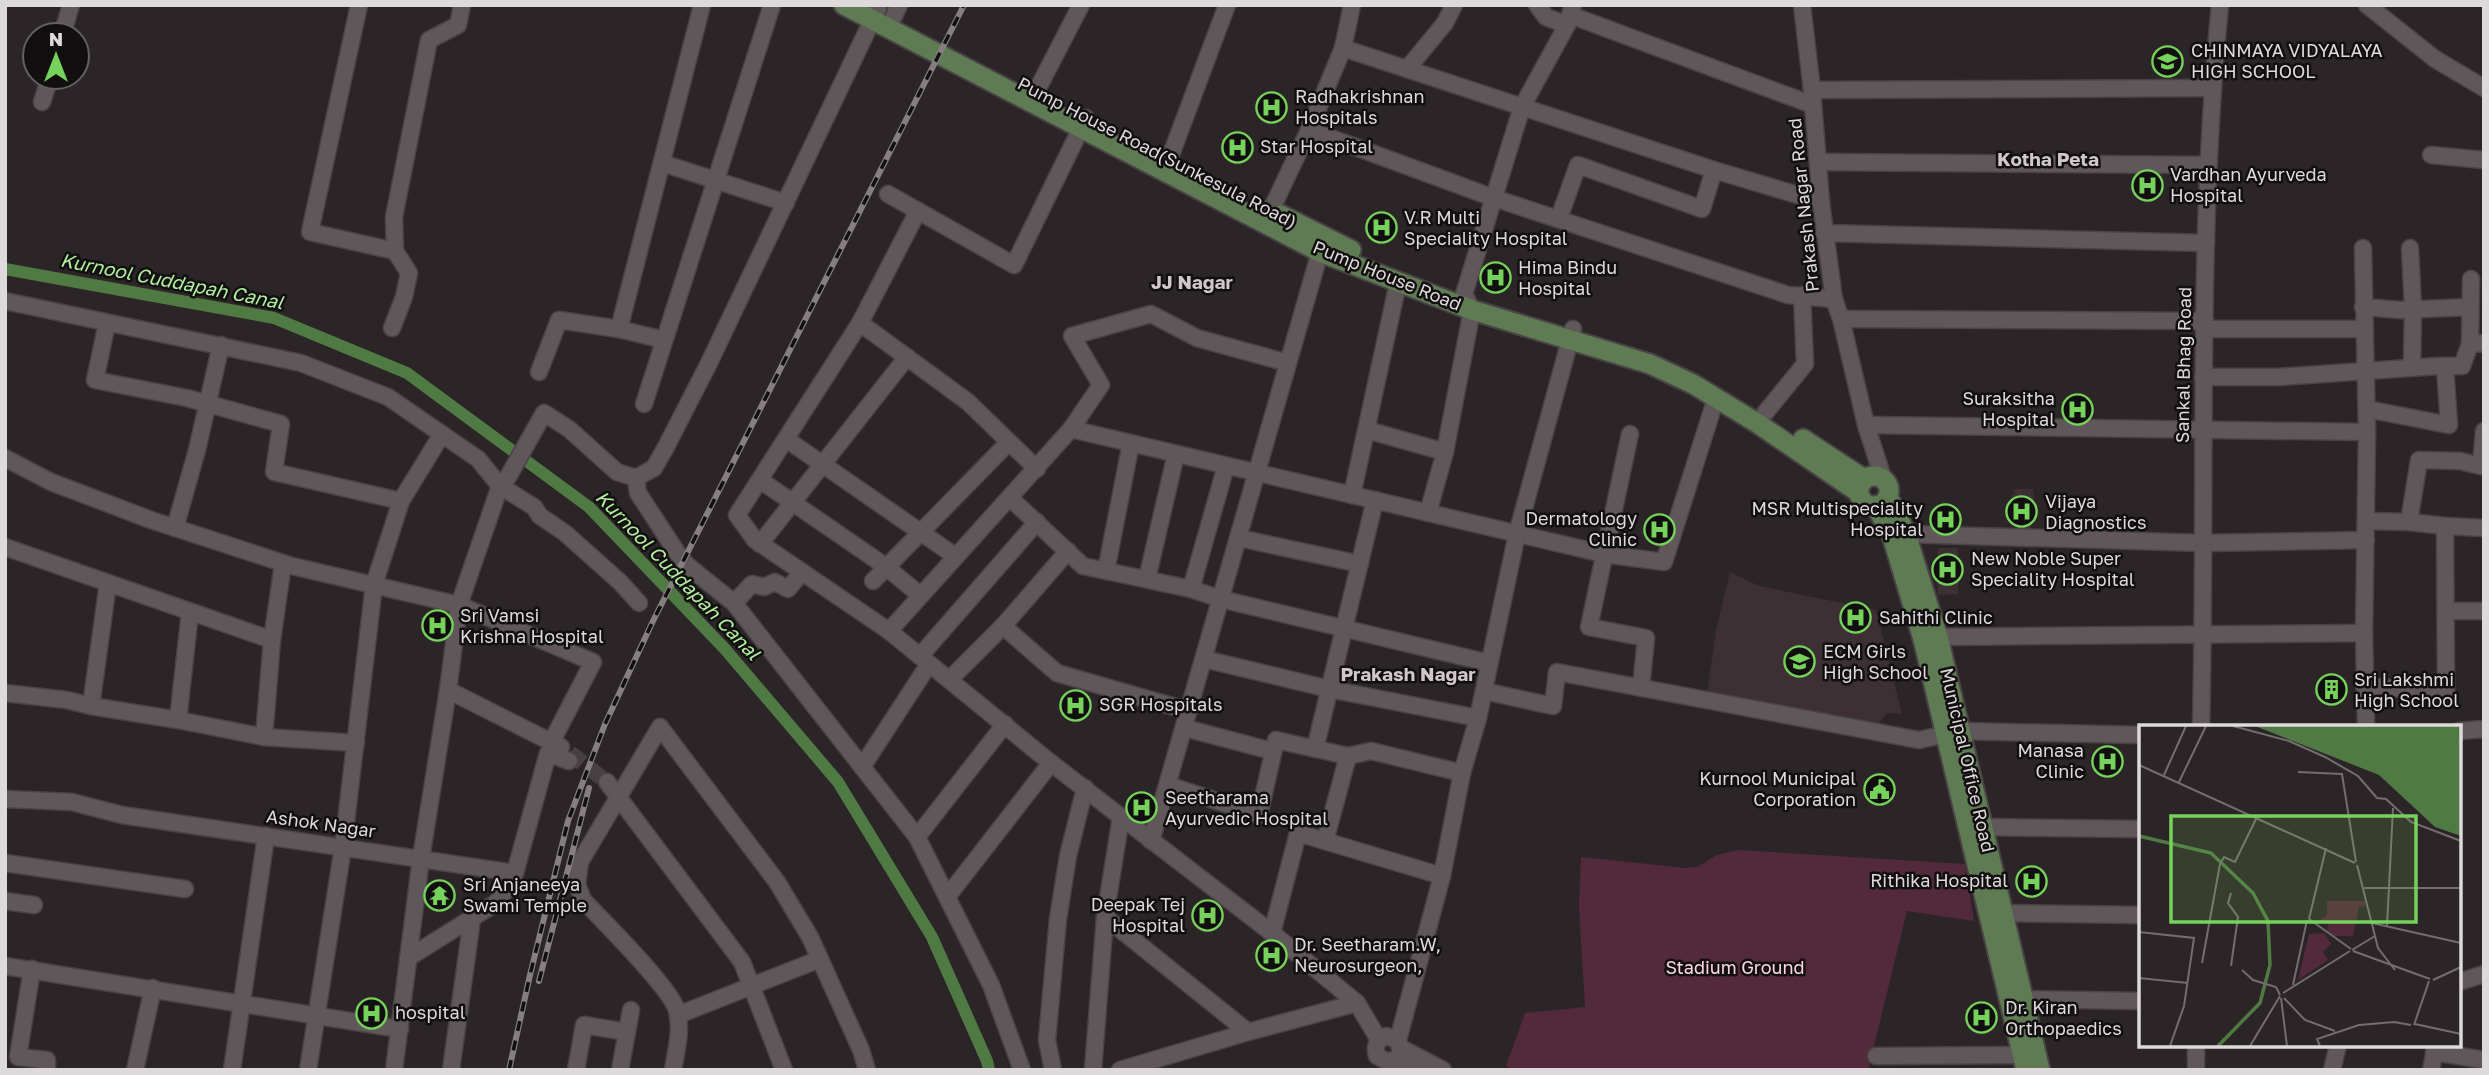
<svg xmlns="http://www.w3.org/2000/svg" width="2489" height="1075" font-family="'Golos Text',sans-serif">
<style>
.built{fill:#3d3034}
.green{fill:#532a3b}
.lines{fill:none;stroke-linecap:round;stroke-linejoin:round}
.canal{stroke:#507a43;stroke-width:12}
.minor-tunnel{stroke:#474042;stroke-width:16;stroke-dasharray:16 8;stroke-linecap:butt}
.minor-casing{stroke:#494345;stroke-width:19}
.major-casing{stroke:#494345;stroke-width:23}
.minor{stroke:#5f575a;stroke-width:16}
.major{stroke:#5f7b53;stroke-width:19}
.rail-casing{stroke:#857f80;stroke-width:6}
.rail{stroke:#120f10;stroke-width:3.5;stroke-dasharray:10;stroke-linecap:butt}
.labels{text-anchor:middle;stroke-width:5;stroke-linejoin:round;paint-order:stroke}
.poi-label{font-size:18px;fill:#ded9da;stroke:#120f10;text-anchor:start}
.street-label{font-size:18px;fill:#ded9da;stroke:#120f10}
.park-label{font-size:18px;fill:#ffd5e3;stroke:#120f10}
.neighbourhood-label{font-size:19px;font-weight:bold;fill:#d1c7ca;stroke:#120f10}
.water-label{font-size:19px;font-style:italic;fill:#b1f09f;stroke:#120f10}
.inset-river{fill:none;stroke:#507a43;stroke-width:3.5}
.inset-road{fill:none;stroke:#736d6f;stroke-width:2}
.view{fill:#76d25a;fill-opacity:0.15;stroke:#76d25a;stroke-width:3.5}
.inset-edge{fill:none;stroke:#ded9da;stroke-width:3.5}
</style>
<rect width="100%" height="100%" fill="#2c2527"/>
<!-- built -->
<g class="built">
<polygon points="2014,489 2033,489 2034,500 2030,534 2011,524 2012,493 2015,495"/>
<polygon points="1938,548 1958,548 1958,594 1938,595"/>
<polygon points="1730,572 1759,586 1876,610 1902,714 1887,713 1879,723 1707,693 1716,630"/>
<polygon points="1266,936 1283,949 1273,962 1256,949"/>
</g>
<!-- green -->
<polygon class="green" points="1738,850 1965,864 1974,921 1907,911 1868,1070 1515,1070 1506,1066 1525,1013 1585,1007 1579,907 1581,857 1685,868 1697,867 1717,855"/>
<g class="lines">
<!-- canal -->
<polyline class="canal" points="5,269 274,318 407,373 589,507 725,649 838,782 932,937 987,1061 989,1070"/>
<!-- minor-tunnel -->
<polyline class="minor-tunnel" points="570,753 607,782"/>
<defs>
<g id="minor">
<polyline points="359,5 310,232 395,251"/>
<polyline points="1537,5 1546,17 1567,25"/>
<polyline points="1802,5 1812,90 1821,202 1834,299 1841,319 1866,425 1883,478"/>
<polyline points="2367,5 2435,59 2484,88"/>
<polyline points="1570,15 1813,105"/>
<polyline points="894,16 899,5"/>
<polyline points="62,35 71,5"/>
<polyline points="1343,48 1714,170 1821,202"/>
<polyline points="1407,69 1445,23 1454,5"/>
<polyline points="1812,90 2212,88"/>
<polyline points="1036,92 1081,5"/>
<polyline points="42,102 50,77"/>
<polyline points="1309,130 1494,198 1788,295 1834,299"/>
<polyline points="2431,155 2484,160"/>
<polyline points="1169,160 1227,5"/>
<polyline points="1818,162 2208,165"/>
<polyline points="662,163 786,203"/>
<polyline points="888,194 1014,265 1086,118"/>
<polyline points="1271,210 1309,130 1343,48 1352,5"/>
<polyline points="918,211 860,323 968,402 1037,469"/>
<polyline points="1559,218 1578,165 1702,209 1714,170"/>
<polyline points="1824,233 2206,243"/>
<polyline points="2363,248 2367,432 2364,633"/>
<polyline points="2410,248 2413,308 2412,367"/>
<polyline points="5,301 301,363 388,397 478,459 500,486 534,507 540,516 565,533 621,583 639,603"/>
<polyline points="2363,307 2400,310 2470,307"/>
<polyline points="1841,319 2205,321"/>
<polyline points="107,323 95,380 187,398 281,424 274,472 401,501 374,585 343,847 308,1070"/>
<polyline points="860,323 737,515 755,540 889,631 1051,763 1272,933 1357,1003 1379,1040"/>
<polyline points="392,328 404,297 409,273 395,251 394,217 429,40 458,25 462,5"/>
<polyline points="619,329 664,340"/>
<polyline points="2205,329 2365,329"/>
<polyline points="2470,344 2471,279"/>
<polyline points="539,372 559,320 619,329 702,5"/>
<polyline points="2203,377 2279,377 2438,366 2462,366 2470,344 2484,343"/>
<polyline points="644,404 772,5"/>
<polyline points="2367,409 2449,425 2445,366"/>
<polyline points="1765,413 1805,364 1802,295"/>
<polyline points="1866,425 2367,432"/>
<polyline points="1071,429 1604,554 1664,562 1716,398"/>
<polyline points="1367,430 1445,452"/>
<polyline points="1630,434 1589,627 1646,638 1641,688"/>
<polyline points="786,439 955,556"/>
<polyline points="5,458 51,482 151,520 292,566 459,605 593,662 552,741"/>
<polyline points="636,478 638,493 678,554 688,566 734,603 917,837 991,985 1022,1070"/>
<polyline points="760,480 885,566 920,595"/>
<polyline points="1352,495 1398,283"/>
<polyline points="1010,498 1083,566 1191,589 1221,599 1489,663"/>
<polyline points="401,501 442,434"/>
<polyline points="1428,513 1445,452 1472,310 1464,294 1522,107 1567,25 1573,5"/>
<polyline points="2366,521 2409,522 2445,526"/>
<polyline points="2409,522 2419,460 2460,461 2481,466 2484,431"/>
<polyline points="175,528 197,450 221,345"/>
<polyline points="1906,534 2203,543 2366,540"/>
<polyline points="1239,538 1360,564"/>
<polyline points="760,544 907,357"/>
<polyline points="5,547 272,640"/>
<polyline points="1068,551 1003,626 1057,673 1189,711"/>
<polyline points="1106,571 1131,443"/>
<polyline points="1147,579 1176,454"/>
<polyline points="873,581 1009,442"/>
<polyline points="1191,589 1226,466"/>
<polyline points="734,603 752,584 764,587 775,582 788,589 802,572"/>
<polyline points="2447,611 2484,611"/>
<polyline points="889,631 1071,429 1101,385 1072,336 1151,314 1197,338 1288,363"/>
<polyline points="1938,637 2364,633 2366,727"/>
<polyline points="920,656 1037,522"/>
<polyline points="1204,659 1329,689 1478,718"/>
<polyline points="950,679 1003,626"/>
<polyline points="2364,686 2446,692 2445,526 2484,528"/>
<polyline points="448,690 561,747"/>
<polyline points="1484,691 1553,706 1557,672 1919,740 1960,731 2141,735"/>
<polyline points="5,693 67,700 91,706 178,720 264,737 356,743"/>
<polyline points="91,706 108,583"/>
<polyline points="178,720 190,612"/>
<path d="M 2201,727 C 2207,486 2196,245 2220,5"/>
<polyline points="1185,728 1272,751"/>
<polyline points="2459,731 2484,729"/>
<polyline points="264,737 272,640 283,564"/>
<polyline points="1315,749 1375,500"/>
<polyline points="862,767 929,664"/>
<polyline points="607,782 742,962 784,1070"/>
<polyline points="1168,785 1259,815 1276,740 1348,756"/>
<polyline points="5,799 72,802 122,815 515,873"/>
<polyline points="1982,827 2141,829"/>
<polyline points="917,837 1005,724"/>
<polyline points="1151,841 1320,252"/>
<polyline points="1325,841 1348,756 1371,751 1462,773"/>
<polyline points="5,863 185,889"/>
<polyline points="947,897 1051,763"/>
<polyline points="5,901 34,905"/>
<polyline points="2002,913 2141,915"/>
<polyline points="1105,917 1248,1032"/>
<polyline points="1272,933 1298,833 1442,876"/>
<polyline points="408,958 496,903 506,890 515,873 548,753 569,761"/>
<polyline points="5,966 400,1029"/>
<polyline points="32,969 18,1057 47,1060 47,1070"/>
<polyline points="2459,982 2484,974"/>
<polyline points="2024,999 2141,1001"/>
<polyline points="678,1015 820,959"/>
<polyline points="1398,1040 1442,876 1462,773 1478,718 1517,534 1573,329"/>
<polyline points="1401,1048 1443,1070"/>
<polyline points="2434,1052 2484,1060"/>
<polyline points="1399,1056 1415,1070"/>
<polyline points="1876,1056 2022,1055"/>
<polyline points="135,1070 153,988"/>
<polyline points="232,1070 266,836"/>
<polyline points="394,1070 421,858 448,690 459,605 500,486 508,477 544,413 569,429 617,472 636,478 654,468 666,447 709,363 878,8"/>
<polyline points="451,1070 472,919"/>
<polyline points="576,1070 584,1025 627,1032"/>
<polyline points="620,1070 631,1010"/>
<path d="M 673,1070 C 676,1051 682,1030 677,1011 C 672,989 602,920 583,900 L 577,884 L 580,862 L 660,727 L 777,882 L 810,937 L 861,1050 L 867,1070"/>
<polyline points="1053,1070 1047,1040 1058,919 1068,856 1085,788"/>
<polyline points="1093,1070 1105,917 1121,817"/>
<polyline points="1120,1070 1248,1032 1357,1003"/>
<path d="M 1394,1070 L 1401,1052 L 1398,1040 L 1386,1036 C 1377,1039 1374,1047 1377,1056 L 1388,1062 L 1396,1059"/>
<polyline points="2196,1070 2196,1045"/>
<polyline points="2332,1070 2338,1045"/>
<polyline points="2431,1070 2436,1045"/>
</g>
<g id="major">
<polyline points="844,5 1320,252 1472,310 1650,364 1693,384 1757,423 1858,492"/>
<polyline points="1281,215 1351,250"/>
<polyline points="1803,439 1864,479"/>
<circle cx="1874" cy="491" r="15"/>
<polyline points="1888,497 1906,534 1938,637 2040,1070"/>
<polyline points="1876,506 1892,536 1923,639 2026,1070"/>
</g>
</defs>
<!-- minor casing -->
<use href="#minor" class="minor-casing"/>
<!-- major casing -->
<use href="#major" class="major-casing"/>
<!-- minor -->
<use href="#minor" class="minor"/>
<!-- major -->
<use href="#major" class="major"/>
<defs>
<g id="rail">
<polyline points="539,981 589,788"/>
<polyline points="509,1070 530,975 568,821 605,724 653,621 964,5"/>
</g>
</defs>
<!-- rail casing -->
<use href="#rail" class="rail-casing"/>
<!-- rail -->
<use href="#rail" class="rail"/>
</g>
<!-- icons -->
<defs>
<symbol id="school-ring" viewBox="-11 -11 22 22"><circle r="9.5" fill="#120f10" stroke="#76d25a" stroke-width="1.5"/><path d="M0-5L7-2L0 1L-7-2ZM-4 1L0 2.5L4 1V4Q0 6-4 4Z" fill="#76d25a"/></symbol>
<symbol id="hospital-ring" viewBox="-11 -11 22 22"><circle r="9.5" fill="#120f10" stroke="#76d25a" stroke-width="1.5"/><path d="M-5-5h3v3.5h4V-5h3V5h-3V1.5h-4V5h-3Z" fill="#76d25a"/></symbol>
<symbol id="building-ring" viewBox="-11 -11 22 22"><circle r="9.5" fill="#120f10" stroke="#76d25a" stroke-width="1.5"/><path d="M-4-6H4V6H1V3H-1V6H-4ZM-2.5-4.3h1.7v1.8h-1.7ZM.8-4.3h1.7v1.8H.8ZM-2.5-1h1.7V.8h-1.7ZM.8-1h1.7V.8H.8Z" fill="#76d25a"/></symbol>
<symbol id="civic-ring" viewBox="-11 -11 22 22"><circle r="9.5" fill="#120f10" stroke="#76d25a" stroke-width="1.5"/><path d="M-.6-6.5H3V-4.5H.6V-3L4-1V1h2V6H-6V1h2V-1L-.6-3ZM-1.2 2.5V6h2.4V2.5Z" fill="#76d25a"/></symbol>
<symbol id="temple-ring" viewBox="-11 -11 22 22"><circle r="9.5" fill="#120f10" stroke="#76d25a" stroke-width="1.5"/><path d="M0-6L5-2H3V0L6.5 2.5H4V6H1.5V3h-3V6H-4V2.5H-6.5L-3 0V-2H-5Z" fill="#76d25a"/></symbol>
</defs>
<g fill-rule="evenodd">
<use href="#school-ring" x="2150" y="44" width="35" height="35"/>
<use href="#hospital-ring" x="1254" y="90" width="35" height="35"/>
<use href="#hospital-ring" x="1220" y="130" width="35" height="35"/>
<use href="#hospital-ring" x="2130" y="168" width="35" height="35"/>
<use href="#hospital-ring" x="1364" y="210" width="35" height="35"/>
<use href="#hospital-ring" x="1478" y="260" width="35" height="35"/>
<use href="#hospital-ring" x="2060" y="392" width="35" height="35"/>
<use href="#hospital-ring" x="2004" y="494" width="35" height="35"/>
<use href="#hospital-ring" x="1928" y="502" width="35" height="35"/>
<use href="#hospital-ring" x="1642" y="512" width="35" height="35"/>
<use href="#hospital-ring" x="1930" y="552" width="35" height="35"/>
<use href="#hospital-ring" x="1838" y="600" width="35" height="35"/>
<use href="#hospital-ring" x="420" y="608" width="35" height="35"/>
<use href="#school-ring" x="1782" y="644" width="35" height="35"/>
<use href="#building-ring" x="2314" y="672" width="35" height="35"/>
<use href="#hospital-ring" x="1058" y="688" width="35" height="35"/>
<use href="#hospital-ring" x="2090" y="744" width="35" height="35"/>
<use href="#civic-ring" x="1862" y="772" width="35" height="35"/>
<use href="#hospital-ring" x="1124" y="790" width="35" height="35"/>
<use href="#hospital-ring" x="2014" y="864" width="35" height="35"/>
<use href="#temple-ring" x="422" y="878" width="35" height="35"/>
<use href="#hospital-ring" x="1190" y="898" width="35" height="35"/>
<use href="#hospital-ring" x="1254" y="938" width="35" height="35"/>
<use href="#hospital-ring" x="354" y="996" width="35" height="35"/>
<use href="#hospital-ring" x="1964" y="1000" width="35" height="35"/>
</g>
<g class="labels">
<!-- poi labels -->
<g class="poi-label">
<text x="2191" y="57">CHINMAYA VIDYALAYA<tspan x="2191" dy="21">HIGH SCHOOL</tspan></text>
<text x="1295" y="103">Radhakrishnan<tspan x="1295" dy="21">Hospitals</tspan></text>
<text x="1260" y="153">Star Hospital</text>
<text x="2170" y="181">Vardhan Ayurveda<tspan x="2170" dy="21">Hospital</tspan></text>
<text x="1404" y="224">V.R Multi<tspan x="1404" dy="21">Speciality Hospital</tspan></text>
<text x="1518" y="274">Hima Bindu<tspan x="1518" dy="21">Hospital</tspan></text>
<text x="2055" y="405" text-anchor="end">Suraksitha<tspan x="2055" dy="21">Hospital</tspan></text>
<text x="2045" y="508">Vijaya<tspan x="2045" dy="21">Diagnostics</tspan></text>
<text x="1923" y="515" text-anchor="end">MSR Multispeciality<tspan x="1923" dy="21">Hospital</tspan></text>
<text x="1637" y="525" text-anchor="end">Dermatology<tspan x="1637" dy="21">Clinic</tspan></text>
<text x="1971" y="565">New Noble Super<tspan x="1971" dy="21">Speciality Hospital</tspan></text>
<text x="460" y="622">Sri Vamsi<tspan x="460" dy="21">Krishna Hospital</tspan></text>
<text x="1879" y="624">Sahithi Clinic</text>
<text x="1823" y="658">ECM Girls<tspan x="1823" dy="21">High School</tspan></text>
<text x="2354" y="686">Sri Lakshmi<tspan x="2354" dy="21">High School</tspan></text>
<text x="1099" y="711">SGR Hospitals</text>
<text x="2084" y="757" text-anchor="end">Manasa<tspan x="2084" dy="21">Clinic</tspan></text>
<text x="1856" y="785" text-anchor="end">Kurnool Municipal<tspan x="1856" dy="21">Corporation</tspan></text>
<text x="1165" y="804">Seetharama<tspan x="1165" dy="21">Ayurvedic Hospital</tspan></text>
<text x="2008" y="887" text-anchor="end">Rithika Hospital</text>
<text x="463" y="891">Sri Anjaneeya<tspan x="463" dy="21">Swami Temple</tspan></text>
<text x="1185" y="911" text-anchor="end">Deepak Tej<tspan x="1185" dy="21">Hospital</tspan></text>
<text x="1294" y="951">Dr. Seetharam.W,<tspan x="1294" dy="21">Neurosurgeon,</tspan></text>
<text x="2005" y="1014">Dr. Kiran<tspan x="2005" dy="21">Orthopaedics</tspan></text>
<text x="395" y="1019">hospital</text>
</g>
<!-- street labels -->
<g class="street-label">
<text transform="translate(1157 153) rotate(27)" y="6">Pump House Road(Sunkesula Road)</text>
<text transform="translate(1804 205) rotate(-96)" y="6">Prakash Nagar Road</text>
<text transform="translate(1387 276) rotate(22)" y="6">Pump House Road</text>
<text transform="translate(2184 365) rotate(-89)" y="6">Sankal Bhag Road</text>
<text transform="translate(1967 760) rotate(77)" y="6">Municipal Office Road</text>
<text transform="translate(321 824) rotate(8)" y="6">Ashok Nagar</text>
</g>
<!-- park labels -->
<g class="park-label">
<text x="1735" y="974">Stadium Ground</text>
</g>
<!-- neighbourhood labels -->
<g class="neighbourhood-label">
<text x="2048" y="166">Kotha Peta</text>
<text x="1192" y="289">JJ Nagar</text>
<text x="1408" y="681">Prakash Nagar</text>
</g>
<!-- water labels -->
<g class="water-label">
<text transform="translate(172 281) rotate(11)" y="7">Kurnool Cuddapah Canal</text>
<text transform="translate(678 575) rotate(46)" y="7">Kurnool Cuddapah Canal</text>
</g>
</g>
<!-- overview -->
<g transform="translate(2139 725)">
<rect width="322" height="322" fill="#2c2527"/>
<path d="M 188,176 L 226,176 L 226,182 L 220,181 L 214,211 L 195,211 L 188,205 L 189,198 L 180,196 L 188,190 ZM 185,208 L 192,219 L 184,227 L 189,235 L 159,255 L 170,209 Z" fill="#532a3b"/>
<path d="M 116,1 L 322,1 L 322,111 L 296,102 L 240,50 Z" fill="#507a43"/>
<path class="inset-river" d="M 0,111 L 72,128 L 114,168 L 129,196 L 131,240 L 121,278 L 79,321"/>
<path class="inset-road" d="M 94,1 L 150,16 L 186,32 L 219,51 L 238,73 L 247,74 L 272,97 L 322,116M 0,40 L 216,138M 159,47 L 203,49 L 217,137M 25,50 L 47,1M 40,57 L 67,1M 218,140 L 239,223 L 256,245M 225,163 L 322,163M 92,168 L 89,178 L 99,192 L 92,241M 170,194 L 187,123M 170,194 L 212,224M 233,198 L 322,218M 248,201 L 254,83M 0,207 L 55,213 L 45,281 L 31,321M 213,225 L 236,211M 214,226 L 291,254M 63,238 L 81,139 L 85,132 L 96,137 L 118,92M 103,245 L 114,255 L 137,262 L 141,270M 0,253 L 49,258M 294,255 L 322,242M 154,260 L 168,195M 144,268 L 211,226M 142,273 L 148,321M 145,273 L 166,295 L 196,306M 276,299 L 322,309M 275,300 L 290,256M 111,321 L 141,271M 181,321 L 178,314 L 220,300 L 255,297 L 272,300"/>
<path class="view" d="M 32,91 L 277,91 L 277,197 L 32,197 Z"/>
<rect width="322" height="322" class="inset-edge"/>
</g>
<!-- border -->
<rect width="2489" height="1075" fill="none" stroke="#ded9da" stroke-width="14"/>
<!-- north arrow -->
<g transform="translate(56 56)"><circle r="33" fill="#120f10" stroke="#646061" stroke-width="2"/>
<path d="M0-5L12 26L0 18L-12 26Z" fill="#76d25a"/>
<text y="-10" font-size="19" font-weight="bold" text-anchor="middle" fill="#ded9da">N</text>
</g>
</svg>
